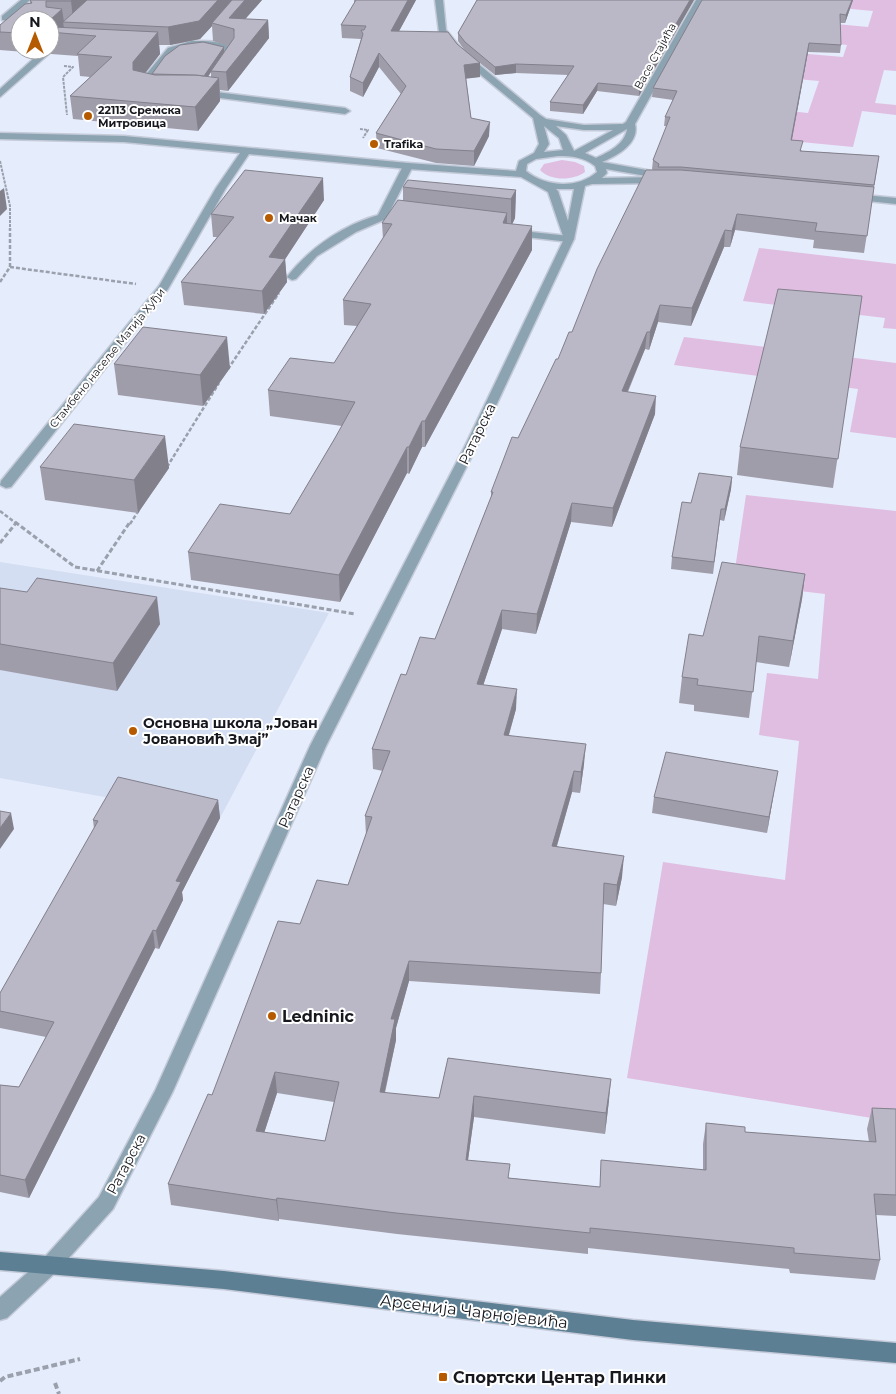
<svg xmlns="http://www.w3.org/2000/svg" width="896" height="1394" font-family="Montserrat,sans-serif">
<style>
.built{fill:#d3def3}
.green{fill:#e0bee1}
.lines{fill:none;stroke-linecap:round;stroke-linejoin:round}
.lane-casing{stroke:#c4cad8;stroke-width:3}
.street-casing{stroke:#c4cad8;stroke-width:3}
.secondary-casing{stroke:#c4cad8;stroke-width:3}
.path-far3{stroke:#9ba0ad;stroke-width:2;stroke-dasharray:3 1;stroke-linecap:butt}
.path-far2{stroke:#9ba0ad;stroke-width:2.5;stroke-dasharray:4 2;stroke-linecap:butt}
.path-far1{stroke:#9ba0ad;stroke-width:3;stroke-dasharray:5 2.5;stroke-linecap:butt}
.path{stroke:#9ba0ad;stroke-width:4;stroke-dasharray:6 3;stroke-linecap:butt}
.lane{fill:#8ca3b1;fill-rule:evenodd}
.street{fill:#8ca3b1;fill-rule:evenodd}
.secondary{fill:#5d7f94;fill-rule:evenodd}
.wall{fill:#a09dab;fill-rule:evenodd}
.shaded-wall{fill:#82808b}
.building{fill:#bab7c7;stroke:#82808b;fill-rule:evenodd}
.poi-dot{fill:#b65a00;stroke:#fff;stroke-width:2}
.labels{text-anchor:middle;stroke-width:4;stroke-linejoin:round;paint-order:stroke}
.far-street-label{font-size:11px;fill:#16181e;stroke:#fff}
.far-poi-label{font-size:11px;font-weight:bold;fill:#16181e;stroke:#fff;text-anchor:start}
.street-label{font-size:14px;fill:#16181e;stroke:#fff}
.poi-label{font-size:14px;font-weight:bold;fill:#16181e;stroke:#fff;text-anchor:start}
.near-poi-label{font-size:16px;font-weight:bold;fill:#16181e;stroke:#fff;text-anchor:start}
.near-street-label{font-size:16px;fill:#16181e;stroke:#fff}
</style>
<rect width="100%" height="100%" fill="#e5ecfc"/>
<!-- built -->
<polygon class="built" points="0,562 329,613 220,818 0,778"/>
<!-- green -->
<g class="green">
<polygon points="832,0 896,0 896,71 884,70 875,103 896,105 896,115 862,111 853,147 750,137 761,108 808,113 819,81 763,76 773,51 843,57 847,45 829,43 804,21 868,27 873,11 830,7"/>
<path d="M 562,160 L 575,162 L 584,166 L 585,172 C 573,181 550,181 540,170 L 544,164 Z"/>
<polygon points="759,248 896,264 896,329 883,328 885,318 743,301"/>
<polygon points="684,337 896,363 896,438 850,432 858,389 674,365"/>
<polygon points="746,495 896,511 896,1122 627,1078 663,862 785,880 799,741 759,735 767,673 818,679 825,594 733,583"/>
</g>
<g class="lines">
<defs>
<g id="lane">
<path d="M 191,41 C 204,41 225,40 234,50 L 234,55 L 227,67 L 224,68 L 220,65 L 226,55 L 224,50 C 208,45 189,43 174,52 L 145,86 L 143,92 L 137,92 L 136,90 L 138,84 L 168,48 Z"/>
<polygon points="200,90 345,108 350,111 345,114 197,95 197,91"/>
<polygon points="408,163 413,166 388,215 403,217 404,219 399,222 378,219 377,217 403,166"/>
<polygon points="513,230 569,236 574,239 569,242 509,235 508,233"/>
</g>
<g id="street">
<polygon points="21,0 30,0 12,16 29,18 33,20 20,20 20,22 2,20 2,16"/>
<path d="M 435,0 L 443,0 L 446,30 L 464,52 L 540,115 L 546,119 L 584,125 L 623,124 L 626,122 L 696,0 L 704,0 L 635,124 C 640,143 617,156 602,162 L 652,171 L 657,174 L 652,177 L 606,169 L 607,173 L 602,178 L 661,177 L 666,180 L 661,183 L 592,184 L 585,186 L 574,239 L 478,444 L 326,746 L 173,1091 L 113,1209 L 58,1270 L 7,1318 L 0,1320 L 0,1297 L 44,1258 L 99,1197 L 155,1091 L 310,746 L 466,444 L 564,239 L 548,192 L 521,177 L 408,169 L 249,154 L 226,188 L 168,289 L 11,487 L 6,488 L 0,485 L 1,481 L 159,286 L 216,188 L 240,153 L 124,142 L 0,139 L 0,133 L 124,136 L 408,163 L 516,171 L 519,161 L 534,153 L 539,144 L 533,118 L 458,56 L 439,32 ZM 544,126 L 559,138 L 563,150 L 544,152 L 549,144 ZM 556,126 L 584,130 L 613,130 L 574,151 L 566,135 ZM 627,129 C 625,144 609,152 596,158 L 585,153 ZM 558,156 C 572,156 584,157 595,166 L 597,172 C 578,189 545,187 526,171 L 527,164 L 536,159 ZM 556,189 L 574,189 L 568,221 L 558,191 Z"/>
<polygon points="50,48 52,50 51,52 0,97 0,89 43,50 50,50"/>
<polygon points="853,194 896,198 896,204 849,199 849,195"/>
<path d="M 382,214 L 386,215 L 386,219 L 356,232 L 317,256 L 296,279 L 292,280 L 287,277 C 309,248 346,223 382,214 Z"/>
</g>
<polygon id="secondary" points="0,1252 224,1271 633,1320 896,1343 896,1363 633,1340 224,1289 0,1270"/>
</defs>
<!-- lane casing -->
<use href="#lane" class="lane-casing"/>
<!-- street casing -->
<use href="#street" class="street-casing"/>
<!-- secondary casing -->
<use href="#secondary" class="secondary-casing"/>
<!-- path-far3 -->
<g class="path-far3">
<polyline points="64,66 73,67 63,77 67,115"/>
<polyline points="360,129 368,130 363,138"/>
<polyline points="0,161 10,206 10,229"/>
</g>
<!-- path-far2 -->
<g class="path-far2">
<polyline points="10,267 136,284"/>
<polyline points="0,282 10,267 10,228"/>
<polyline points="228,369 279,293"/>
<polyline points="167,467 219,383"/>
<polyline points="0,511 17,524"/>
<polyline points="130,524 139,510"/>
</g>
<!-- path-far1 -->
<g class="path-far1">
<polyline points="15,522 75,567 355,614"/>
<polyline points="0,543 16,523"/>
<polyline points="97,571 130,522"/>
</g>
<!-- path -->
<g class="path">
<polyline points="0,1381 5,1377 80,1359"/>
<polyline points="55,1383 59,1394"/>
</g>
<!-- lane -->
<use href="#lane" class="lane"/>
<!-- street -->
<use href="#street" class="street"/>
<!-- secondary -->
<use href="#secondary" class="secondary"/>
</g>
<!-- wall -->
<g class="wall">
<path d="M 30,0 L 262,0 L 245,19 L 268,20 L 269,38 L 228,91 L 220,90 L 220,101 L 198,131 L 73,119 L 70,96 L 90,77 L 80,76 L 78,56 L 51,54 L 50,20 L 20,20 L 20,50 L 40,50 L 37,53 L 0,50 L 0,25 L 30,3 ZM 212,26 L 213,41 L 228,46 L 224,52 L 224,47 L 152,74 L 145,73 L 160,54 L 159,45 L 170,45 L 200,39 ZM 211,72 L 211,77 L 208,77 Z"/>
<polygon points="354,0 416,0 399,31 457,44 465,51 458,41 458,33 477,0 694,0 639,96 597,91 583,114 550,111 550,102 568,75 516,73 495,75 480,63 480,77 466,78 471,118 489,136 474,166 436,163 377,148 376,133 401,94 379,67 363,97 350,91 350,77 361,39 342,38 341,25 354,4"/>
<path d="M 702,0 L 853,0 L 845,23 L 840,23 L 841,45 L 840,53 L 808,52 L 792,140 L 802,151 L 879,156 L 864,253 L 813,248 L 814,240 L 735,230 L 730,247 L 724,247 L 691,326 L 658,322 L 649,350 L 645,349 L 628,392 L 655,414 L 612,527 L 571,522 L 536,634 L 502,629 L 483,685 L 516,709 L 509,735 L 584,764 L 580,793 L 572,792 L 557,846 L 622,877 L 616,906 L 603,904 L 601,973 L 600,994 L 409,981 L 396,1028 L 396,1040 L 385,1093 L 439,1098 L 448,1058 L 609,1100 L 605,1134 L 474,1117 L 468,1160 L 510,1178 L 599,1187 L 703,1170 L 703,1144 L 706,1123 L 745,1132 L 869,1142 L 867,1129 L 872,1108 L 896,1109 L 896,1216 L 876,1215 L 880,1260 L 875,1280 L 790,1273 L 789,1269 L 588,1248 L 588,1254 L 397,1234 L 279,1219 L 279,1221 L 171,1205 L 168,1184 L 212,1095 L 300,924 L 348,885 L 366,835 L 365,816 L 383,771 L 373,769 L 372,749 L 406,675 L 435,639 L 491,497 L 491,492 L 518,438 L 572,332 L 653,170 L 652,169 L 653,160 L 667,126 L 664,126 L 665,117 L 673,100 L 652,97 L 653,88 ZM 277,1093 L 334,1102 L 325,1141 L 264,1133 Z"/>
<polygon points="403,187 516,190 515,218 512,224 532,250 425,447 422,447 409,474 407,473 340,602 191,580 188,552 290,514 342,426 270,416 268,390 334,363 357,326 344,325 343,300 383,239 382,223 403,201"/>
<polygon points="324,200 285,259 287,282 264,314 184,305 181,282 217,237 213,237 211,214"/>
<polygon points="862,296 833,488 737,475 740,447"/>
<polygon points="114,364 230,368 203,406 118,395"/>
<polygon points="40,467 169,468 138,513 45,500"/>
<polygon points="732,477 731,489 724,521 720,520 713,574 671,569 672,557 691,503"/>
<polygon points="805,574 802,599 789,667 756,662 749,718 694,711 694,705 679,703 682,677 703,636"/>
<polygon points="0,588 160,624 117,691 0,670"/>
<polygon points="775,786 767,833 652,813 654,797"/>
<polygon points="218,800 220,818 182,892 183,900 159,949 155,948 29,1198 0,1192 0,1085 19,1087 46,1037 0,1028 0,993 94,829 93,820"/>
</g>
<!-- shaded-wall -->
<g class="shaded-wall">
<polygon points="72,0 95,0 73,19 71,1"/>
<polygon points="218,0 235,0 212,23 212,26 200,39 170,45 168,27"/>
<polygon points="245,0 262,0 234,32 229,18"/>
<polygon points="408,0 416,0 392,44 391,31"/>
<polygon points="690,0 694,0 639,96 639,87"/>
<polygon points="852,0 853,0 845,23 846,15"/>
<polygon points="62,9 64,22 63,22 64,28 50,32 50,20"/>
<polygon points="268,20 269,38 228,91 226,72"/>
<polygon points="158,32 160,54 136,85 133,70 133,62"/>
<polygon points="809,43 808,52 790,149 791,140"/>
<polygon points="224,47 224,52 211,71 211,72 200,88 181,90"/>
<polygon points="379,53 379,67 363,97 363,83"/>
<polygon points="480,63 480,77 464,79 464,65"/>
<polygon points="516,64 516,73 495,75 495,67"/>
<polygon points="219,78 220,101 198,131 195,107"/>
<polygon points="598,83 597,91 583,114 583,105"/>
<polygon points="490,122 489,136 474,166 474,151"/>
<polygon points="323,178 324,200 282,264 285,259 287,282 264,314 262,291 269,257"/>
<polygon points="4,188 7,209 0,216 0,191"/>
<polygon points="516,190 515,218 511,227 511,199"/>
<polygon points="507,213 507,236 503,223"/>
<polygon points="737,214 735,230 730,247 732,231"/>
<polygon points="532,226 532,250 425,447 425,421"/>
<polygon points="725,230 724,247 691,326 692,308"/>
<polygon points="660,305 658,322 649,350 650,332"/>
<polygon points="647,332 645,349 620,409 622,391"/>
<polygon points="227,337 230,368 203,406 200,375"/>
<polygon points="656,396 655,414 612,527 613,508"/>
<polygon points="422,421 422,447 409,474 409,447"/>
<polygon points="165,436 169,468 138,513 134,480"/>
<polygon points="407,447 407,473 340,602 339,575"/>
<polygon points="732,477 731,489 724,521 725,509"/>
<polygon points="572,503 571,522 536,634 537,614"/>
<polygon points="805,574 802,599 789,667 793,641"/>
<polygon points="157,597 160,624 117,691 113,663"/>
<polygon points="502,610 502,629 477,704 477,684"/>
<polygon points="517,689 516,709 503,755 504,735"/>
<polygon points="586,744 584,764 580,793 581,772"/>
<polygon points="574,771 572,792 551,866 552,846"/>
<polygon points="778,771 775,786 767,833 769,817"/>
<polygon points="218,800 220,818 182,892 183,900 159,949 156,931 176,881"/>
<polygon points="11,813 14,829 0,849 0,828"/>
<polygon points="624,856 622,877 616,906 617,885"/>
<polygon points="153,930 155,948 29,1198 25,1180"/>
<polygon points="409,961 409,981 396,1028 396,1040 380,1113 380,1092 391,1019"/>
<polygon points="275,1072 277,1093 258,1152 256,1131"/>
<polygon points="611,1079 609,1100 605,1134 606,1113"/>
<polygon points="474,1096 474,1117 465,1181 466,1160"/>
<polygon points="277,1198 279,1219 279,1221 276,1200"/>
</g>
<!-- building -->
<g class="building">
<polygon points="30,0 72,0 71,1 46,1 46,7 62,9 50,20 20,20 20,33 0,32 0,25 25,4 32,3"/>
<polygon points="87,0 218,0 199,21 168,27 63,22"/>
<polygon points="232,0 245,0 229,18 268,20 226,72 211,71 234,38 234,29 212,23"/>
<polygon points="356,0 408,0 391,31 448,32 457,44 480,63 464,65 471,118 490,122 474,151 436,149 376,133 406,86 379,53 363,83 350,77 363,34 361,30 364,30 366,26 341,25"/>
<polygon points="477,0 690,0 639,87 598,83 583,105 550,102 574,66 516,64 495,67 465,42 458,33"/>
<polygon points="702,0 852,0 846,15 840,14 841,45 809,43 791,140 803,141 800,151 879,156 874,185 681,167 658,167 659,164 653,160 670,117 665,117 677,91 653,88"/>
<polygon points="53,27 158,32 133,62 133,70 155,75 196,75 219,78 195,107 70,96 112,57 77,54 96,36 50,32 50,30"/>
<polygon points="203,42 224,47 204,76 196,75 152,74 165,56 180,45"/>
<polygon points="245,170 323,178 269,257 285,259 262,291 181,282 234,217 211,214"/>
<path d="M 646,170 L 681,170 L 874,187 L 867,236 L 815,231 L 817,223 L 737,214 L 732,231 L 725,230 L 692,308 L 660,305 L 650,332 L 647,332 L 622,391 L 656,396 L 613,508 L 572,503 L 537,614 L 502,610 L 477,684 L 517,689 L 504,735 L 586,744 L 581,772 L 574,771 L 552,846 L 624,856 L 617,885 L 604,883 L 601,973 L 409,961 L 391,1019 L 395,1019 L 380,1092 L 439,1098 L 448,1058 L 611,1079 L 606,1113 L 474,1096 L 466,1160 L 510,1164 L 508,1178 L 600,1187 L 601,1160 L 706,1170 L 706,1123 L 745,1127 L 745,1132 L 876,1142 L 872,1108 L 896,1109 L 896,1195 L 874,1194 L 880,1260 L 794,1253 L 794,1248 L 590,1228 L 590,1233 L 396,1213 L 277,1198 L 276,1200 L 168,1184 L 208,1094 L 212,1095 L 278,921 L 300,924 L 317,880 L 348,885 L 372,817 L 365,816 L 390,751 L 372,749 L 401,674 L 406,675 L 420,637 L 435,639 L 493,492 L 491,492 L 512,437 L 518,438 L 556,359 L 558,359 L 569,332 L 572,332 L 597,269 ZM 275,1072 L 339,1082 L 325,1141 L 256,1131 Z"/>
<polygon points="408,180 516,190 511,199 403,187"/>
<polygon points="398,200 507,213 503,223 532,226 425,421 422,421 409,447 407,447 339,575 188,552 220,504 290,514 335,438 355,402 268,390 290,358 334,363 371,304 343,300 392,224 382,223"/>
<polygon points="778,289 862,296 838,459 740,447"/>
<polygon points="143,327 227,337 200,375 114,364"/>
<polygon points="74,424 165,436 134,480 40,467"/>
<polygon points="699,473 732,477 725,509 721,509 714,562 672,557 682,502 691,503"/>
<polygon points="722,562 805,574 793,641 759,636 753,692 697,685 698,679 682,677 689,634 703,636"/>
<polygon points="37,578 157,597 113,663 0,644 0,588 27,592"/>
<polygon points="666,752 778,771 769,817 654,797"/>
<polygon points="118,777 218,800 176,881 181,882 156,931 153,930 25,1180 0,1175 0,1085 19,1087 54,1022 0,1011 0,993 98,821 93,820"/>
<polygon points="0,811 11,813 0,828"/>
</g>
<!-- markers -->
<g class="poi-dot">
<circle cx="88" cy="116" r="5"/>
<circle cx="374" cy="144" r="5"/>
<circle cx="269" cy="218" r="5"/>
<circle cx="133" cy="731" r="5"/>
<circle cx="272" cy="1016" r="5"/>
<rect x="438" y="1372" width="10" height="10" rx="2.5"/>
</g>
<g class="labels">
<!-- far-street labels -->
<g class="far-street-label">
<text transform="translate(655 56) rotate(-61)" y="4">Васе Стајића</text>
<text transform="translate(107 358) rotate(-51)" y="4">Стамбено насеље Матија Хуђи</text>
</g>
<!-- far-poi labels -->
<g class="far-poi-label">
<text x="98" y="114">22113 Сремска<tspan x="98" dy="13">Митровица</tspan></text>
<text x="384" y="148">Trafika</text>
<text x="279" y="222">Мачак</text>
</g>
<!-- street labels -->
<g class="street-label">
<text transform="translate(477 434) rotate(-64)" y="5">Ратарска</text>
<text transform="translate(296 797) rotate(-66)" y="5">Ратарска</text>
<text transform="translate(126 1164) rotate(-62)" y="5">Ратарска</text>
</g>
<!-- poi labels -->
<g class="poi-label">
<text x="143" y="728">Основна школа „Јован<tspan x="143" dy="16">Јовановић Змај”</tspan></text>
</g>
<!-- near-poi labels -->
<g class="near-poi-label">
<text x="282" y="1022">Ledninic</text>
<text x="453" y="1383">Спортски Центар Пинки</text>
</g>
<!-- near-street labels -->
<g class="near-street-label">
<text transform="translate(474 1311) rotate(7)" y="6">Арсенија Чарнојевића</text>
</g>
</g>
<!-- north arrow -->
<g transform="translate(35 35)"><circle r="24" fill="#ffffff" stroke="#a2a3a5"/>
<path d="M0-4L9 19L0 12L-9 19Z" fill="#b65a00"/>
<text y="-8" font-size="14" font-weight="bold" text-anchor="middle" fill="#16181e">N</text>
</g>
</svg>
